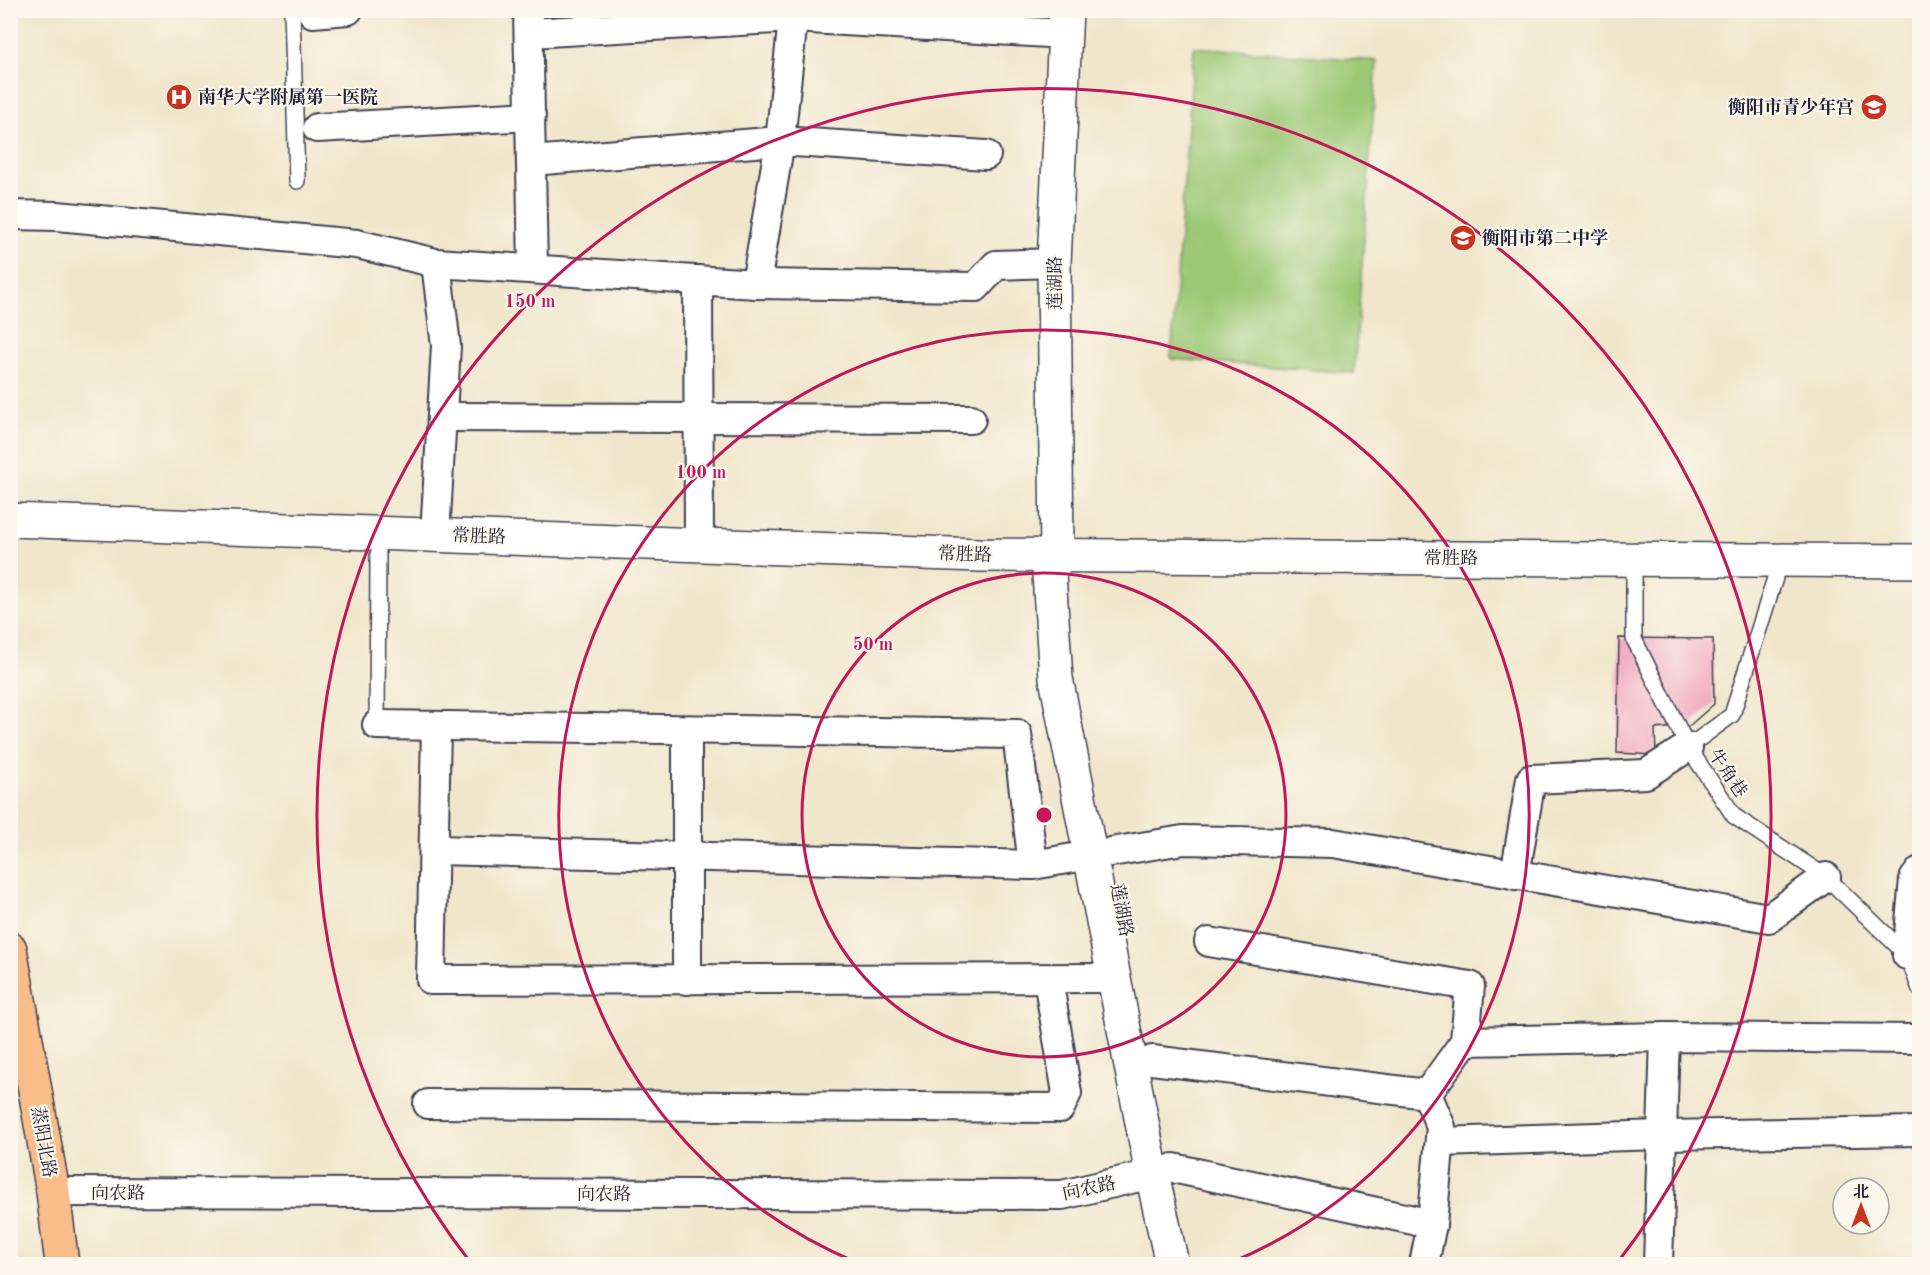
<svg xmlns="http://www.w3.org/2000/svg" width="1930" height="1275" font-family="'Old Standard TT','Noto Serif SC',serif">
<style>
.pitch{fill:#9dc976;stroke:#607658;stroke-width:1.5}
.building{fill:#f1a7c1}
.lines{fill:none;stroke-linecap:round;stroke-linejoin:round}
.service-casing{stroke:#413f51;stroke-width:18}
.minor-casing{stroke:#413f51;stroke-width:32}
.tertiary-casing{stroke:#413f51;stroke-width:36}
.primary-casing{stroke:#413f51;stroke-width:36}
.service{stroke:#fff;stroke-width:15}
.minor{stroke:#fff;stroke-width:28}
.tertiary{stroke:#fff;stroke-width:33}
.primary{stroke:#f8bd89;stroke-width:33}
.ring{fill:none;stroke:#c2185b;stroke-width:3}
.labels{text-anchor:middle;stroke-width:4.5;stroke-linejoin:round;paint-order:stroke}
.poi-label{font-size:18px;font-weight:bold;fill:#22223b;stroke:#fbf7ec;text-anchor:start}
.street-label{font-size:18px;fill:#22223b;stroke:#fbf7ec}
.centre{fill:#c2185b;stroke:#fbf7ec;stroke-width:3}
.ring-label{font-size:18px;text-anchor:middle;font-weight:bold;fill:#c2185b;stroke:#fbf7ec;stroke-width:4.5;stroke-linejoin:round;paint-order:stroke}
</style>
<rect width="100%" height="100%" fill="#fbf7ec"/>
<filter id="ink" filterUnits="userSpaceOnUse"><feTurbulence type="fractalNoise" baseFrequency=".0167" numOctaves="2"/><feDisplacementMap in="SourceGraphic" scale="12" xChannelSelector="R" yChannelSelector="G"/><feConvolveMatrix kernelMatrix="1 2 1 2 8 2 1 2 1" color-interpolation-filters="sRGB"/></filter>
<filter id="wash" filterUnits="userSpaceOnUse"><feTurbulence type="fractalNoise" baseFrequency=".008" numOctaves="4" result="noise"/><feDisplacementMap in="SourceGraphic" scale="24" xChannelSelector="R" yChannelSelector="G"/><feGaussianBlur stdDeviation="1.35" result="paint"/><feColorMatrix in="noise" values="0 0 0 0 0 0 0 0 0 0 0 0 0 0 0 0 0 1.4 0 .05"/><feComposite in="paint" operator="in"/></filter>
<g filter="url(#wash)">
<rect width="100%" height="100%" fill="#f0e6cb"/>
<!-- pitch -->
<polygon class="pitch" points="1194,47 1377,61 1354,373 1171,359"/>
<g id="blocks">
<!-- building -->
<polygon class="building" points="1619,638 1713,639 1714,704 1689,726 1655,729 1656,755 1617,753"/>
</g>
</g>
<g filter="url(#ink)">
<use href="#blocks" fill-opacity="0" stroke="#413f51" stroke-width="1.5"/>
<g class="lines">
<defs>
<g id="service">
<polyline points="292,10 297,181"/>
<polyline points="1634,577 1634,639 1688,747 1734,816 1826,877 1907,955 1920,989"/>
<polyline points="377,725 378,554"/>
<polyline points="1688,747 1732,715 1775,578"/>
</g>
<g id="minor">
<polyline points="528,10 533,269"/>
<polyline points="313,13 348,10"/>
<polyline points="530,33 793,18 1065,34"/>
<polyline points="317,128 531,116"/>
<polyline points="531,161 780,141 986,155"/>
<polyline points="10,215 57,216 357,244 436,263 756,284 976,287 996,265 1054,263"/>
<polyline points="698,280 699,544"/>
<polyline points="756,284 780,141 794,10"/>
<polyline points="442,417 971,419"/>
<polyline points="435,535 446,346 436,263"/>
<polyline points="377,725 1017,734 1033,865"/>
<polyline points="436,727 431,980 1114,978"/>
<polyline points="687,730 687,980"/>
<polyline points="434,850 1033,865 1090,855"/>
<polyline points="1111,852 1183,840 1333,843 1769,918 1826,877"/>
<polyline points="1515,875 1531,779 1646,774 1688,747"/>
<polyline points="1209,942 1470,986 1465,1041 1427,1094 1441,1127 1432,1224 1424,1264"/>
<polyline points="1907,955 1914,879 1920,871"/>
<polyline points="1465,1041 1665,1037 1920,1039"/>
<polyline points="1152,1060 1427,1094"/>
<polyline points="428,1104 1060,1108 1067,1093 1048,979"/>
<polyline points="1440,1142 1662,1135 1920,1131"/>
<polyline points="1173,1168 1432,1224"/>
<polyline points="53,1192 1062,1195 1152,1174"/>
<polyline points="1658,1264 1665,1037"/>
</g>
<g id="tertiary">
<polyline points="1066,10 1054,263 1057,555 1049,575 1056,678 1152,1174 1172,1264"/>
<polyline points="10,520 979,555 1920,561"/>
</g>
<polyline id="primary" points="10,949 53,1192 62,1264"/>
</defs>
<!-- service casing -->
<use href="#service" class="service-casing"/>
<!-- minor casing -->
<use href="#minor" class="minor-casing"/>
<!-- tertiary casing -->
<use href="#tertiary" class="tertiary-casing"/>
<!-- primary casing -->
<use href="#primary" class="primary-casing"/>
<!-- service -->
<use href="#service" class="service"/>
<!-- minor -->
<use href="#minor" class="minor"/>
<!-- tertiary -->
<use href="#tertiary" class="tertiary"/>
<!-- primary -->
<use href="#primary" class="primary"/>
</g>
</g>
<!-- distance rings -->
<g class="ring">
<circle cx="1044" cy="815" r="242"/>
<path d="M858 1263A485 485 0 1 1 1230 1263"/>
<path d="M471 1263A727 727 0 1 1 1617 1263"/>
</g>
<!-- icons -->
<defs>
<symbol id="hospital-disc" viewBox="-11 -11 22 22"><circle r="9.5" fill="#c8321e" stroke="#fbf7ec"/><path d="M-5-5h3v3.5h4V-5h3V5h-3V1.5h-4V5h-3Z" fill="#fff"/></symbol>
<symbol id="school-disc" viewBox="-11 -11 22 22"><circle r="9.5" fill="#c8321e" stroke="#fbf7ec"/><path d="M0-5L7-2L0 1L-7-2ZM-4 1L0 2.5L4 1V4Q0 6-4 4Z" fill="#fff"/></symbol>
</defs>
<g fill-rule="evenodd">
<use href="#hospital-disc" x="164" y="82" width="30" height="30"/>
<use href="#school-disc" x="1859" y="92" width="30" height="30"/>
<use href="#school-disc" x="1448" y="223" width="30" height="30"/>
</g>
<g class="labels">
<!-- poi labels -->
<g class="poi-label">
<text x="198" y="103">南华大学附属第一医院</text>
<text x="1854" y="113" text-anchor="end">衡阳市青少年宫</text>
<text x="1482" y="244">衡阳市第二中学</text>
</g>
<!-- street labels -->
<g class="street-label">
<text transform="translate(1055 283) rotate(-90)" y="6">莲湖路</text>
<text transform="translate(479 536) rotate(2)" y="6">常胜路</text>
<text transform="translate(965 554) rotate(2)" y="6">常胜路</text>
<text x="1451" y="564">常胜路</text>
<text transform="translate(1728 773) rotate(56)" y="6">牛角巷</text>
<text transform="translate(1122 910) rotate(79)" y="6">莲湖路</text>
<text transform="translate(44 1142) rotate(80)" y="6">蒸阳北路</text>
<text transform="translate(1089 1188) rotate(-12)" y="6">向农路</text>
<text x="118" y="1199">向农路</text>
<text x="604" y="1200">向农路</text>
</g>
</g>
<circle cx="1044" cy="815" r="9" class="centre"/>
<g class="ring-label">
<text x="530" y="307">150 m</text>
<text x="701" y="478">100 m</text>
<text x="873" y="650">50 m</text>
</g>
<!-- margin -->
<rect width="1930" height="1275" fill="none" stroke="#fbf7ec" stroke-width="36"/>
<!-- north arrow -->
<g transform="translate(1861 1206)"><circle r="28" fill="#fbf7ec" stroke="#a4a2a5" stroke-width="1.5"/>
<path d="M0-4.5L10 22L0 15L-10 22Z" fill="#c8321e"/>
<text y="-9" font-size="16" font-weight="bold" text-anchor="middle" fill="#22223b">北</text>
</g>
</svg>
